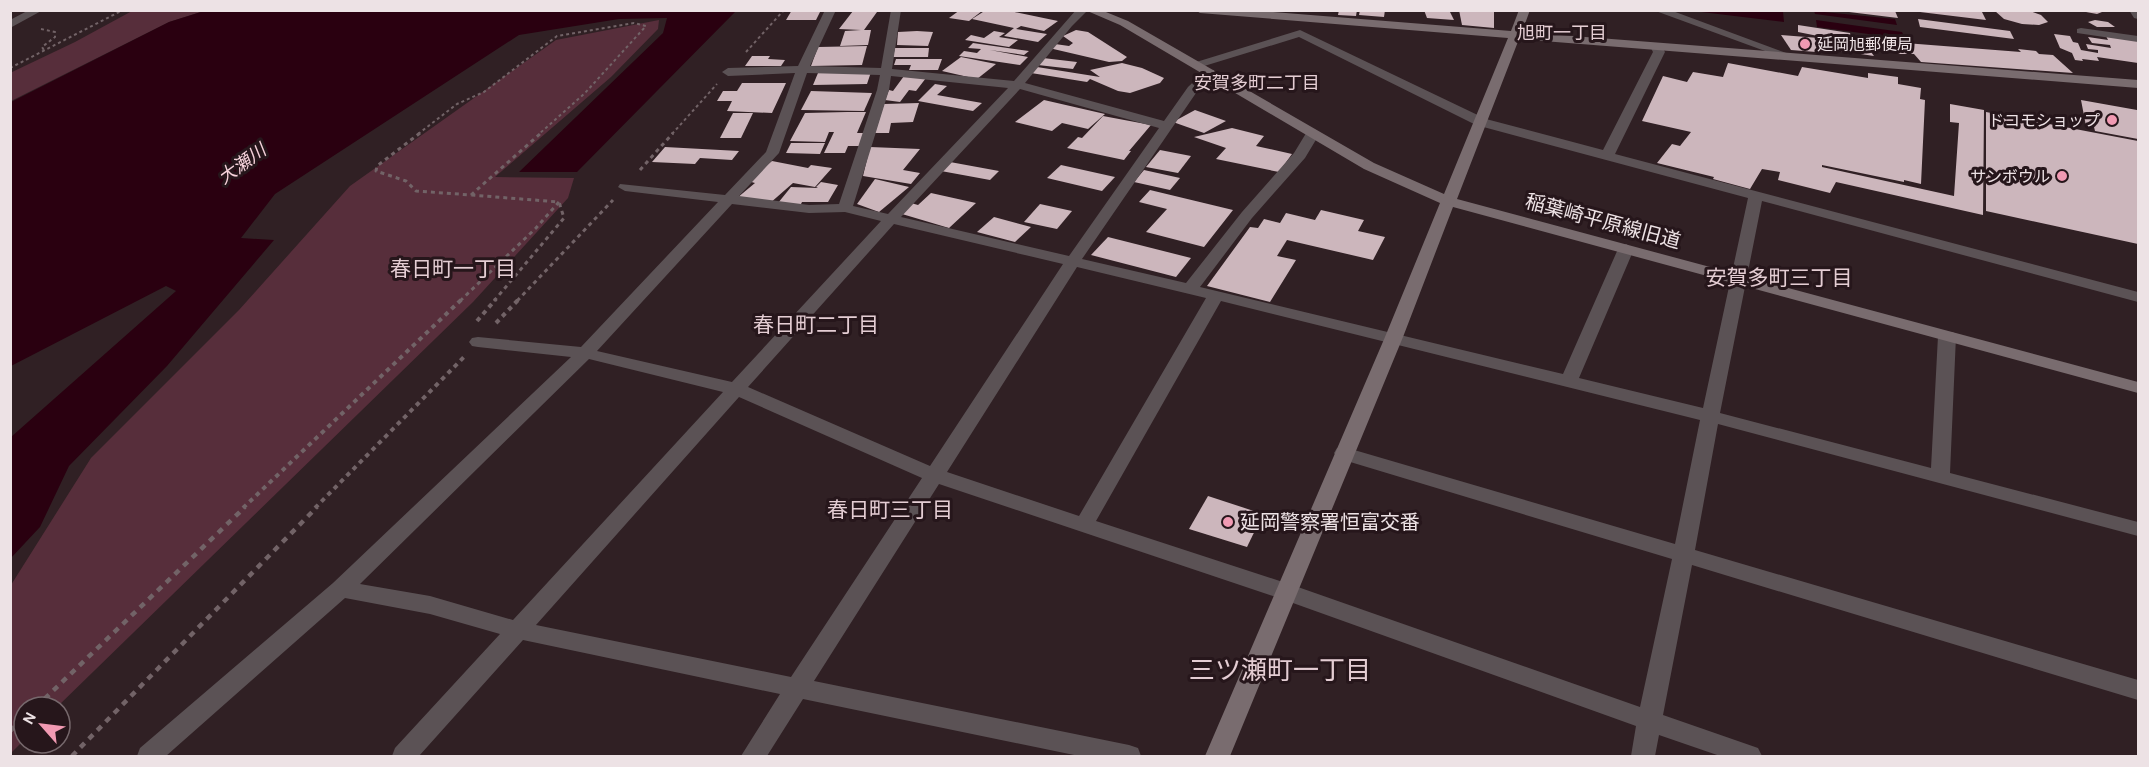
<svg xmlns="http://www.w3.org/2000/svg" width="2149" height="767" font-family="Karla,'Noto Sans JP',sans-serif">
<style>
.green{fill:#572e3b}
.water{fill:#2a0010}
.building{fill:#ccb6bc}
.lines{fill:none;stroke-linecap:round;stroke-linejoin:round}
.path-far3{stroke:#726367;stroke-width:2;stroke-dasharray:3 3;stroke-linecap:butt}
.path-far2{stroke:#726367;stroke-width:3;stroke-dasharray:4 4;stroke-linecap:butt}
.path-far1{stroke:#726367;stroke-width:4;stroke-dasharray:4.5 4.5;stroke-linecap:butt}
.path{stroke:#726367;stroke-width:4.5;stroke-dasharray:6 6;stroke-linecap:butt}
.lane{fill:#5b5255;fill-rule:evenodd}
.street{fill:#5b5255;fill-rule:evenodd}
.secondary{fill:#796c6f;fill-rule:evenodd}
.poi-dot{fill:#f19ab3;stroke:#26161b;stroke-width:2}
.labels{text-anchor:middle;stroke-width:6;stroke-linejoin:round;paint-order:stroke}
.far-poi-label{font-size:16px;fill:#ede2e5;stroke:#26161b;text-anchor:end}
.far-neighbourhood-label{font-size:18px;fill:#e4cdd3;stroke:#26161b}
.far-water-label{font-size:18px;font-style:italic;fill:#f6d2db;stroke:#26161b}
.street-label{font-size:20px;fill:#ede2e5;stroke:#26161b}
.poi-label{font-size:20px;fill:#ede2e5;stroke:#26161b;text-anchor:start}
.neighbourhood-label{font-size:21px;fill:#e4cdd3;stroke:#26161b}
.near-neighbourhood-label{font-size:26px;fill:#e4cdd3;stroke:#26161b}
</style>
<rect width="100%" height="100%" fill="#302024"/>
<!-- green -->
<g class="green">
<polygon points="132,11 204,11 169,22 11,101 10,73 75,42"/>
<polygon points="659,20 658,29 611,77 495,177 574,178 568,198 473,302 57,707 24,707 24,740 11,753 11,585 91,458 239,310 350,186 556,40"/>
</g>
<!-- water -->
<g class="water">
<polygon points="204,11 736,11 577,172 519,172 663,33 667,18 619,19 519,35 275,194 241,238 274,240 167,366 69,466 40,527 11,558 11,437 176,291 166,286 11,366 11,102 169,22"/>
<polygon points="1693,11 1783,11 1784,22"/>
<polygon points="1814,11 1895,19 1897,25 1815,14"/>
<polygon points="1816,20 1902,32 1905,39 1817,27"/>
</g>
<!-- building -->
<g class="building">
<polygon points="792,10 821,10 816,20 786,20"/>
<polygon points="960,10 979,10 982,11 969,21 949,18"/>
<polygon points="986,10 1005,10 1058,21 1044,31 1021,26 1016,29 1047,34 1038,42 1004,36 1014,28 972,19"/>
<polygon points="1339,10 1357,10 1356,16 1338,15"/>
<polygon points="1360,10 1385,10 1384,17 1359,15"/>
<polygon points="1424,10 1449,10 1454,20 1427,18"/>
<polygon points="1459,10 1494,11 1494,28 1462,25"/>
<polygon points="1849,10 1895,11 1898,18 1849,12"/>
<polygon points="1920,10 1981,10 1986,20 1920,12"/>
<polygon points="2027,10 2041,15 2048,22 2039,25 2022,24 2004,19 1995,11"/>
<polygon points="2075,10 2107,10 2097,14"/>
<polygon points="853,11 877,12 864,30 871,30 868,45 840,46 845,31 861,30 839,29"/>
<polygon points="1918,19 2010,31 2014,39 1920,27"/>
<polygon points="2095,20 2108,22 2115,27 2097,27 2088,22"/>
<polygon points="1798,25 1850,33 1852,39 1823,37 1798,32"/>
<polygon points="1076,30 1088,32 1127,57 1122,61 1109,62 1049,48 1055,44 1069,46 1073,43 1063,36"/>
<polygon points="917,31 933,32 928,46 897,45 898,32"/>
<polygon points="994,31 1005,33 999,37 1018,40 1009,47 965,40 971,35 984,38"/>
<polygon points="2054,34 2070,36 2073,42 2078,43 2081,50 2098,53 2098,50 2088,49 2086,44 2111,48 2110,45 2092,43 2088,37 2108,40 2106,36 2138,41 2138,63 2097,57 2099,61 2082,59 2083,61 2075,60 2072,53 2060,48"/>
<polygon points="1781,35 1819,38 1829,53 1791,50"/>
<polygon points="1828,38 1863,41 1874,56 1834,50"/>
<polygon points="973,43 1029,51 1024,55 990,50 1028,57 1020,65 959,56 964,51 977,53 981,49 968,48"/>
<polygon points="1905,43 2021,52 2018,49 2036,51 2039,54 2053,55 2073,73 1921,62 1914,54 1899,54 1895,49 1911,51"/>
<polygon points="867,46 862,65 811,66 818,47"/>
<polygon points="895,48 929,48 928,57 893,57"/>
<polygon points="752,56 770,56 768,59 785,60 781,66 745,66"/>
<polygon points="961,57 996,64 977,79 942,71"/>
<polygon points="1043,58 1077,62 1073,69 1038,65"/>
<polygon points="896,59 942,59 938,70 909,70 911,65 894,65"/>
<polygon points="1122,63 1142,68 1164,78 1160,83 1130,93 1118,91 1090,79 1087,82 1031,73 1037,67 1100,77 1090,70"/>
<polygon points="1728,63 1798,76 1802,67 1868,78 1868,73 1898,77 1898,84 1921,88 1920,99 1925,100 1921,184 1904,180 1904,182 1822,165 1822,167 1954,196 1959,123 1950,122 1950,104 1984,110 1983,215 1836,182 1830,193 1778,180 1780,172 1762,169 1750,189 1713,179 1714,177 1657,163 1672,144 1680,146 1691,132 1642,121 1663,76 1687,82 1693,72 1723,77"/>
<polygon points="871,72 867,84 813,85 818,73"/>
<polygon points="904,76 926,78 916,91 909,90 900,102 885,100 889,90 893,91"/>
<polygon points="742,83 786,83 772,113 727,111 732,101 717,101 723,91 737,91"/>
<polygon points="935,84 947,86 937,95 982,103 973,111 918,101"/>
<polygon points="811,91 872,93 864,111 801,110"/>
<polygon points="1044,100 1105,114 1088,129 1062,123 1052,131 1015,122"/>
<polygon points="2081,100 2137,110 2138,139 2095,131 2094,127 2086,126"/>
<polygon points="919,103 913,122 891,123 889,133 875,133 884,104"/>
<polygon points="1195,110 1226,121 1204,133 1173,122"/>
<polygon points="847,112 866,112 857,133 865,133 860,146 848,146 845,153 824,153 834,132 829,132 825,142 790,141 805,113"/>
<polygon points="1986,112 2138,141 2138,244 1986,211"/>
<polygon points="733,113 753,113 741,138 720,138"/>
<polygon points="1103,116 1151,125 1129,151 1131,151 1124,160 1067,148 1078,137 1082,138"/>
<polygon points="1232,128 1264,136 1256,146 1292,154 1279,172 1216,159 1226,148 1194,137"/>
<polygon points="791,143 825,143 820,154 786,153"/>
<polygon points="665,147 739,151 732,160 700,158 695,164 652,162"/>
<polygon points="870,147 920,149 903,170 920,173 911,184 863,176"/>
<polygon points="1160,150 1191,156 1178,173 1146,167"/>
<polygon points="772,161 808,168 811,165 832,168 815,187 793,183 769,204 737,198 755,183 748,181"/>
<polygon points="950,162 999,171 990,180 941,171"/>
<polygon points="1061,165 1115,177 1102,191 1047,178"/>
<polygon points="1144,170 1180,178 1170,190 1134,182"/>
<polygon points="875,179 909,187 879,212 857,204"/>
<polygon points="821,182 838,185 828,202 802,202 800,206 778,203 791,187 818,188 816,187"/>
<polygon points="1150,190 1233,210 1204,247 1146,232 1167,209 1139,202"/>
<polygon points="931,193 976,203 949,228 902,214 911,203 918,205"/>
<polygon points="1040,204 1072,211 1057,229 1024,222"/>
<polygon points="1321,210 1364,220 1358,231 1385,237 1373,260 1287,240 1277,256 1296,260 1270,302 1207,286 1250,227 1258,228 1264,219 1280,223 1286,213 1315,220"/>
<polygon points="994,217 1031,227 1015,242 977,232"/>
<polygon points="1108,237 1191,258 1176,277 1091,255"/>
<polygon points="1208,496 1263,514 1247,547 1189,529"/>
</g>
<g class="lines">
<!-- path-far3 -->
<g class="path-far3">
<polyline points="41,29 55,32 55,37 42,47 45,52"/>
<polyline points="746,52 784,10"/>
<polyline points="10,68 123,10"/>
<polyline points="418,134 457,104 484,92 557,36 634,23 646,26 585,93 539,134"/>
<polyline points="672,134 717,84"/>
</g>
<!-- path-far2 -->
<g class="path-far2">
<polyline points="420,133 377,166 376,171 406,181 416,191 471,195"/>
<polyline points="640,170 673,133"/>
<polyline points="471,195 541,133"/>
<polyline points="460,301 536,228 559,202 471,195"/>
<polyline points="494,301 564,218 559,202"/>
<polyline points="517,301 613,200"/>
</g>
<!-- path-far1 -->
<g class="path-far1">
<polyline points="477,321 496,299"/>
<polyline points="496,323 519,299"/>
<polyline points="243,508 462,299"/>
<polyline points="315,508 464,357"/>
</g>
<!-- path -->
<g class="path">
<polyline points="36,707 245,507"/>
<polyline points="10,731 24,718"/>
<polyline points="72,756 317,507"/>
</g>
<!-- lane -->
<g class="lane">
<polygon points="2129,10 2138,10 2138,19 2134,18"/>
<polygon points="2081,28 2138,36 2138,42 2077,33 2077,29"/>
</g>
<!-- street -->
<g class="street">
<polygon points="29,10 43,10 10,28 10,20"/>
<path d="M 825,10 L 836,10 L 810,66 L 881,68 L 891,10 L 901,10 L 892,69 L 1014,81 L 1076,10 L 1088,10 L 1072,26 L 1025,83 L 1164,121 L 1188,87 L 1206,70 L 1214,70 L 1214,76 L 1196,93 L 1082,259 L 1186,283 L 1242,212 L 1294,153 L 1308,130 L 1313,129 L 1320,133 L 1305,158 L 1252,218 L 1200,287 L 1563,374 L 1618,249 L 1626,244 L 1634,249 L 1579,378 L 1703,408 L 1748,198 L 1476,125 L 1299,37 L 1201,67 L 1193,67 L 1191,65 L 1193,63 L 1300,30 L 1486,119 L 1603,150 L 1653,52 L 1650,46 L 1656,43 L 1660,44 L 1665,52 L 1615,154 L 2138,292 L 2138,302 L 1762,201 L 1720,413 L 1931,468 L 1938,336 L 1941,332 L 1953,332 L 1956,336 L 1950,473 L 2138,522 L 2138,536 L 1718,424 L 1695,550 L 2138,680 L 2138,700 L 1692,565 L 1663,715 L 1758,748 L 1762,756 L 1720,756 L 1659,735 L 1655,756 L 1631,756 L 1636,726 L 1279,598 L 939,484 L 814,681 L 1129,745 L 1138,748 L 1141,756 L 1079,756 L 803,699 L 767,756 L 741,756 L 780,694 L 523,640 L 419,756 L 392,756 L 395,748 L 500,634 L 430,614 L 345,598 L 166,756 L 137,756 L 140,748 L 333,583 L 571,357 L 478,347 L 472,346 L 469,342 L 472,338 L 478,337 L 581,347 L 718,202 L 625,191 L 618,187 L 620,184 L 725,195 L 766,152 L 795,73 L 728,76 L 722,72 L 728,68 L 798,66 ZM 807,73 L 880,75 L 877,90 L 839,204 L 809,205 L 739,196 L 779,153 ZM 891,76 L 1008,88 L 888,214 L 853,206 L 889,90 ZM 1020,89 L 1159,128 L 1069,256 L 901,217 ZM 732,204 L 809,213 L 845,212 L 881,221 L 732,382 L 597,351 ZM 894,224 L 1063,264 L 930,466 L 748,387 ZM 1077,267 L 1206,298 L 1079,516 L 947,472 ZM 1221,301 L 1700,420 L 1675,544 L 1344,447 L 1337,448 L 1334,453 L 1337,458 L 1672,559 L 1640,707 L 1295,586 L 1096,521 ZM 589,359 L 723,392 L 513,620 L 430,596 L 360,584 ZM 739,397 L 922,478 L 791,677 L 536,625 Z"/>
<polygon points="1653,10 1670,10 1797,57 1795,59 1787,59"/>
</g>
<!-- secondary -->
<polygon class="secondary" points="1085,10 1101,10 1128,21 1374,163 1444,194 1508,38 1200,13 1195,10 1247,10 1511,31 1519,10 1530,10 1522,32 2138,80 2138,88 1519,39 1457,199 2138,382 2138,393 1453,207 1403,337 1230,756 1205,756 1385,337 1440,203 1364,169 1120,25"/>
</g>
<!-- markers -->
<g class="poi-dot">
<circle cx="1805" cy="44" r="6"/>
<circle cx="2112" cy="120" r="6"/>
<circle cx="2062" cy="176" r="6"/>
<circle cx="1228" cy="522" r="6"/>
</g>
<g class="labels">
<!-- far-poi labels -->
<g class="far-poi-label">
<text x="1817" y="50" text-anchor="start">延岡旭郵便局</text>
<text x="2100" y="126">ドコモショップ</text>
<text x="2050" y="182">サンボウル</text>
</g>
<!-- far-neighbourhood labels -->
<g class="far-neighbourhood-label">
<text x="1562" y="39">旭町一丁目</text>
<text x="1257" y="89">安賀多町二丁目</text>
</g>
<!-- far-water labels -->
<g class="far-water-label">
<text transform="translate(242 164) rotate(-36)" y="6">大瀬川</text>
</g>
<!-- street labels -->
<g class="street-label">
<text transform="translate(1603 221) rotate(15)" y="7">稲葉崎平原線旧道</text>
</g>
<!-- poi labels -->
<g class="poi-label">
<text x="1240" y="529">延岡警察署恒富交番</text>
</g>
<!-- neighbourhood labels -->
<g class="neighbourhood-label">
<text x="453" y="276">春日町一丁目</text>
<text x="1779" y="285">安賀多町三丁目</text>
<text x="816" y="332">春日町二丁目</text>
<text x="890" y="517">春日町三丁目</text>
</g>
<!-- near-neighbourhood labels -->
<g class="near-neighbourhood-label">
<text x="1280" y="679">三ツ瀬町一丁目</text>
</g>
</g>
<!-- border -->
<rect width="2149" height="767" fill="none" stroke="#ede2e5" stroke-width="24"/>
<!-- north arrow -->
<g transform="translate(42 725) rotate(298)"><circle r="28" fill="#26161b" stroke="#76686c" stroke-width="1.5"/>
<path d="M0-4.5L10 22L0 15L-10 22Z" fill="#f19ab3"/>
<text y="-9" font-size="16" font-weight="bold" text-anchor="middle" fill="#ede2e5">N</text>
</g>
</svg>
